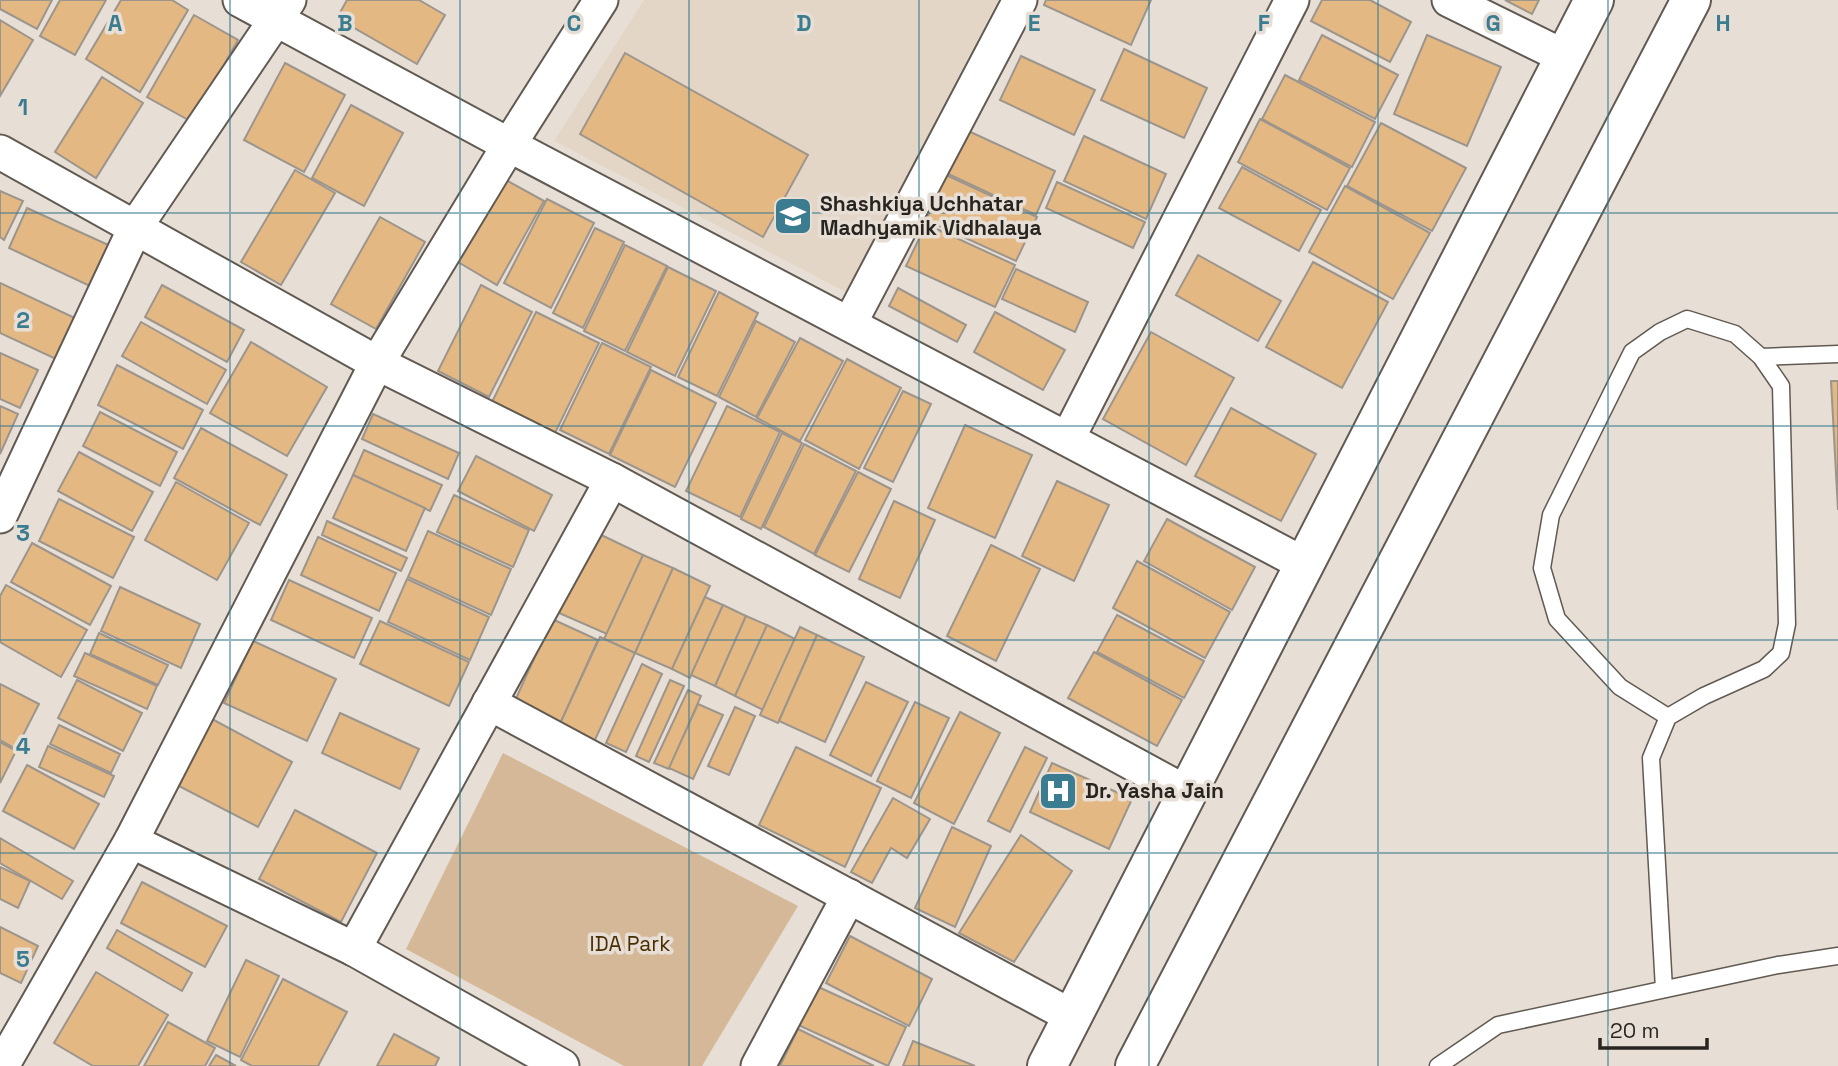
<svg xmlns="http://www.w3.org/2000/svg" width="1838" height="1066" font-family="'Space Grotesk',sans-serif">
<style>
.built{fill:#e3d6c6}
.green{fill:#d4b898}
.building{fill:#e4b883;stroke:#9d958c;stroke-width:2}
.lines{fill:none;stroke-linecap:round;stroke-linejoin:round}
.service-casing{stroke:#615a52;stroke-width:19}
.minor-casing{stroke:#615a52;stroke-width:37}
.tertiary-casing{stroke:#615a52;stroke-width:42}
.service{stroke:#fff;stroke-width:16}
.minor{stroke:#fff;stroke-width:33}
.tertiary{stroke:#fff;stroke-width:38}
.grid{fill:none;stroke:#3c7c90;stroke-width:2;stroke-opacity:0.55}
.labels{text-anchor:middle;stroke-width:7;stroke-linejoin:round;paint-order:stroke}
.poi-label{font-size:21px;font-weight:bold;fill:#282521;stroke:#e7dfd6;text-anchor:start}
.park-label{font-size:21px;fill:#492c00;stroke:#e7dfd6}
.grid-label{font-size:23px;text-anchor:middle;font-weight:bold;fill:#3c7c90;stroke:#e7dfd6;stroke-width:7;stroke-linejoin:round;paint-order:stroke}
</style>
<rect width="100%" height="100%" fill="#e7dfd6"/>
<!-- built -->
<polygon class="built" points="644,0 998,0 846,292 554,141"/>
<!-- green -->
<polygon class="green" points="503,753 798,906 702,1066 624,1066 406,949"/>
<!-- building -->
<g class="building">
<polygon points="0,0 52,0 37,29 0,9"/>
<polygon points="60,0 106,0 75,55 40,36"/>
<polygon points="121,0 172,0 188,10 140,92 86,59"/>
<polygon points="347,0 419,0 445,15 417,64 337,18"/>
<polygon points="1046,0 1151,0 1131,45 1044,5"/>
<polygon points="1322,0 1370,0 1411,22 1390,62 1311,21"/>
<polygon points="1505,0 1539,0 1532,14"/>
<polygon points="194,15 238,40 192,122 147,97"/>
<polygon points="0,20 33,40 0,96"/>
<polygon points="1322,35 1398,75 1375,119 1299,80"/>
<polygon points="1427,35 1501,67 1467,146 1394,114"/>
<polygon points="1124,49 1207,88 1184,138 1101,100"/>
<polygon points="625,53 808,155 763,237 580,134"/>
<polygon points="1021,56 1095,90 1074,135 1000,100"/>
<polygon points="285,63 345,95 304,172 244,140"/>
<polygon points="1285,75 1375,122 1352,167 1262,119"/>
<polygon points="102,77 143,103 96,178 55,152"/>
<polygon points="351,105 403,133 364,206 312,178"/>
<polygon points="1260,119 1350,168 1327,210 1238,162"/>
<polygon points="1381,123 1466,168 1432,231 1347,186"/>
<polygon points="964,129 1055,171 1036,215 944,172"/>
<polygon points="1084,136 1166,174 1146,219 1064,181"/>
<polygon points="1242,167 1321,210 1299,251 1219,208"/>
<polygon points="295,170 335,193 281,285 241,262"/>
<polygon points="946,175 1037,217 1016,261 926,220"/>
<polygon points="504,179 544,201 497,285 458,262"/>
<polygon points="1057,182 1145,222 1133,248 1046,208"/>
<polygon points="1345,186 1430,233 1393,299 1309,252"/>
<polygon points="0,191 23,201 4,240 0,237"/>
<polygon points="547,199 594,223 551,308 504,283"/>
<polygon points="27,208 115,248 92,287 9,248"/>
<polygon points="380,217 425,242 376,329 331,304"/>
<polygon points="926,224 1015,265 995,307 906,266"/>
<polygon points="595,228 624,242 583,328 553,313"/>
<polygon points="625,245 667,266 625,351 584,331"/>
<polygon points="1198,255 1281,301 1258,341 1176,295"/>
<polygon points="1313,262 1388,302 1342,388 1266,347"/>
<polygon points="668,267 716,291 675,376 627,352"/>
<polygon points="1016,269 1088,302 1075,332 1002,299"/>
<polygon points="0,283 77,319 58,360 0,333"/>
<polygon points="162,285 244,330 227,362 145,317"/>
<polygon points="481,285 532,312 489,397 438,371"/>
<polygon points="898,288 966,325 957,342 889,306"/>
<polygon points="719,292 758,313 717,396 678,377"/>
<polygon points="536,312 599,343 555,433 492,402"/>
<polygon points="995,312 1065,350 1043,390 974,352"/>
<polygon points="756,321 795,342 756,417 719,397"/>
<polygon points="141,322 226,370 207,404 122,356"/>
<polygon points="1151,332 1234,378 1186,465 1103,419"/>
<polygon points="800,338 843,361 800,441 757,418"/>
<polygon points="251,342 327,387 287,456 210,413"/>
<polygon points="602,343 651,367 609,454 560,430"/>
<polygon points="0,353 38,370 20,408 0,399"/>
<polygon points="847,359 901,388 859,469 805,440"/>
<polygon points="117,365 203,410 183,449 98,405"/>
<polygon points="651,370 716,403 675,487 610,455"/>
<polygon points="1831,381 1838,381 1838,510"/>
<polygon points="903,391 931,404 893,482 864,468"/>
<polygon points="0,406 18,414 0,454"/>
<polygon points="727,406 780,432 740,517 686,491"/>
<polygon points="1231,408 1316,454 1281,521 1195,476"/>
<polygon points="100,412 177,452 160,486 83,446"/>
<polygon points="373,414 459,453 448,479 362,439"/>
<polygon points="965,425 1032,455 995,538 928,508"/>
<polygon points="201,428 287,475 260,525 174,478"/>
<polygon points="782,433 802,443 761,529 741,519"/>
<polygon points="804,444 856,471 814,554 764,527"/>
<polygon points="364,450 442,485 430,511 353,475"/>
<polygon points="79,452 153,492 132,531 58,491"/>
<polygon points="476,456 552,495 534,531 458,491"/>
<polygon points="858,472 891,489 849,572 815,555"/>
<polygon points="353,475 425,508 406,551 333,518"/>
<polygon points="1057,481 1109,505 1074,581 1022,556"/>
<polygon points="176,482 249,523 217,580 145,540"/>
<polygon points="454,495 529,530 513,567 437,532"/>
<polygon points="59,499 134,537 113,578 39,541"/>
<polygon points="894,501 935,520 900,598 859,579"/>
<polygon points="1167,519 1255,567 1232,610 1144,561"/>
<polygon points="327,521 407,558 401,571 322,535"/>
<polygon points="428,531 511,569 491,615 408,577"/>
<polygon points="595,532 643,555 607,634 559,613"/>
<polygon points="318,537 396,573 379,611 301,575"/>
<polygon points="32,543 111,586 90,625 11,582"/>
<polygon points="991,545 1040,569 996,661 947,636"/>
<polygon points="643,555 673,568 635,653 604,639"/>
<polygon points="1137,561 1230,612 1205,658 1113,608"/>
<polygon points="673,568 710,586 672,669 635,653"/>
<polygon points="407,579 489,617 470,660 388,622"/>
<polygon points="289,580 372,618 354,658 271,620"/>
<polygon points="6,585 87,630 61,677 0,642 0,596"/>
<polygon points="120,587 200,624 181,668 101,631"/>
<polygon points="705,597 723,605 690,678 672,669"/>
<polygon points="723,605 746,616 715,686 691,675"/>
<polygon points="1117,615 1204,661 1184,698 1097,652"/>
<polygon points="746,616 767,625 735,696 715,686"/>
<polygon points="552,619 598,640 559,726 513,705"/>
<polygon points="380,621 469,662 449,706 360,664"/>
<polygon points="767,625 795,639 763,710 735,696"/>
<polygon points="800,627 817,635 778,723 760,715"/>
<polygon points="99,633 168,665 158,685 90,654"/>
<polygon points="817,635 864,657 825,742 779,721"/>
<polygon points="600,637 635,653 594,742 559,726"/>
<polygon points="253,641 336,679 307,741 224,703"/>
<polygon points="1094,652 1182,700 1157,746 1068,698"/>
<polygon points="85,653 157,686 147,709 74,676"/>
<polygon points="642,664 662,674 626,752 606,743"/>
<polygon points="77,680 142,713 123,751 58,718"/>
<polygon points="670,680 684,686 649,762 636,756"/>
<polygon points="866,682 908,702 871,776 830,755"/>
<polygon points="0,684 39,704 16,749 0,740"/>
<polygon points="688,690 701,696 669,769 654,763"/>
<polygon points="915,702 949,718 911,798 877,781"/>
<polygon points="698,704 723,715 693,779 669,768"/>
<polygon points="735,707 755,716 729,775 708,766"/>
<polygon points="960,712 1000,733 954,824 914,803"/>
<polygon points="340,713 419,749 400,789 322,753"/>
<polygon points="212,719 292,762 258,827 177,785"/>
<polygon points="59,725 120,754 111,773 50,744"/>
<polygon points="0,742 16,751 0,783"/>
<polygon points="48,746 114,776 104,797 39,767"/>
<polygon points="796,747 881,788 845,867 759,825"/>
<polygon points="1025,747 1047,758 1010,832 988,821"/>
<polygon points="1052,763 1132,799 1109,849 1030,812"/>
<polygon points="27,765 99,804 74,849 3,811"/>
<polygon points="893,798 930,819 907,858 891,848 872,883 851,872"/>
<polygon points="295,810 377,853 341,922 259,879"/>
<polygon points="952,827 991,846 955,927 915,908"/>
<polygon points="1021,835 1072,871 1014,962 959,933"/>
<polygon points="0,838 73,881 62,899 0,863"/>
<polygon points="0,867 30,881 18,908 0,899"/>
<polygon points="142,882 227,926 205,967 121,923"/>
<polygon points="0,927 38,946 21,983 0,973"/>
<polygon points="117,930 192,973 182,991 107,948"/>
<polygon points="850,936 932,979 909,1026 826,983"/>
<polygon points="246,960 279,976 240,1057 207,1041"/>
<polygon points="96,972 168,1015 138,1066 93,1066 54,1043"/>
<polygon points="283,979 347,1012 318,1066 252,1066 241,1060"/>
<polygon points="814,985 906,1027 888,1066 796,1024"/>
<polygon points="168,1022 215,1048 205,1066 144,1066"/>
<polygon points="798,1029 874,1066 780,1066"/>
<polygon points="394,1034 439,1058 435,1066 377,1066"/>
<polygon points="913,1041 975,1066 903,1066"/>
<polygon points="216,1055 236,1066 209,1066"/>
</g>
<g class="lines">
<defs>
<g id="service">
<polyline points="1761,357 1838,354"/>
<polyline points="1664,989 1651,758 1668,717 1704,696 1764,669 1781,653 1787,624 1781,386 1761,357 1735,334 1687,319 1660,332 1632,352 1551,515 1542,568 1557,619 1620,687 1668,717"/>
<polyline points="1438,1066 1498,1025 1778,965 1838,956"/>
</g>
<g id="minor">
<polyline points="240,0 509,145 1304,564"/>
<polyline points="1449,0 1565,57"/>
<polyline points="0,152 377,363 612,480 1187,793"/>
<polyline points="850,323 1020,0"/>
<polyline points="1068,438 1292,0"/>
<polyline points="0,516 136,226 289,0"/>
<polyline points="489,703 1073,1017"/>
<polyline points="131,841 354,949 562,1066"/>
<polyline points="354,949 612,480"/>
<polyline points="2,1066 131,841 377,363 509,145 601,0"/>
<polyline points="758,1066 849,896"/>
</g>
<g id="tertiary">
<polyline points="1047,1066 1594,0"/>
<polyline points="1135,1066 1691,0"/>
</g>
</defs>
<!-- service casing -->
<use href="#service" class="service-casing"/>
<!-- minor casing -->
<use href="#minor" class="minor-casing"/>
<!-- tertiary casing -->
<use href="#tertiary" class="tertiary-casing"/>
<!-- service -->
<use href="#service" class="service"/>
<!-- minor -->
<use href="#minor" class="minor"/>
<!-- tertiary -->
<use href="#tertiary" class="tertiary"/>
</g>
<!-- grid -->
<path class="grid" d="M 230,0 L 230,1066M 460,0 L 460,1066M 689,0 L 689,1066M 919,0 L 919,1066M 1149,0 L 1149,1066M 1378,0 L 1378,1066M 1608,0 L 1608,1066M 0,213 L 1838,213M 0,426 L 1838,426M 0,640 L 1838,640M 0,853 L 1838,853"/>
<!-- icons -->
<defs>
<symbol id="school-square" viewBox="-11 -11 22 22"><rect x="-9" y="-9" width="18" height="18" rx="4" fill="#3c7c90" stroke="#e7dfd6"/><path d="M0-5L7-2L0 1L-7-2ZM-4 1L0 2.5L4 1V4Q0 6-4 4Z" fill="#fff"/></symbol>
<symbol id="hospital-square" viewBox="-11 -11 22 22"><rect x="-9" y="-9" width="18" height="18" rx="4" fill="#3c7c90" stroke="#e7dfd6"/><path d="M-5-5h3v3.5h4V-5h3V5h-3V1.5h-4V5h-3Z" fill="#fff"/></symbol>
</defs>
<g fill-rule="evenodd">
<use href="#school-square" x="771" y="194" width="44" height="44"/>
<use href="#hospital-square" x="1036" y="769" width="44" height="44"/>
</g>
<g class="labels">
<!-- poi labels -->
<g class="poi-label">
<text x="820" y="211">Shashkiya Uchhatar<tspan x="820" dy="24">Madhyamik Vidhalaya</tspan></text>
<text x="1085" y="798">Dr. Yasha Jain</text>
</g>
<!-- park labels -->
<g class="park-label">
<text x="630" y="951">IDA Park</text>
</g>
</g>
<g class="grid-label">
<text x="115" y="31">A</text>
<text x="345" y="31">B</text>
<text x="574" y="31">C</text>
<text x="804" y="31">D</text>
<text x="1034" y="31">E</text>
<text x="1264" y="31">F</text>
<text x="1493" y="31">G</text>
<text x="1723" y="31">H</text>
<text x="23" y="115">1</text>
<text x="23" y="328">2</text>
<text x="23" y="541">3</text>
<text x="23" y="754">4</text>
<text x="23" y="967">5</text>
</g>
<!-- scale -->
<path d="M1600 1038v10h107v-10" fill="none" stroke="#282521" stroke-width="3.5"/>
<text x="1610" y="1038" font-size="21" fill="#282521" stroke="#e7dfd6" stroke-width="5" paint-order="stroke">20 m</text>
</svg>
